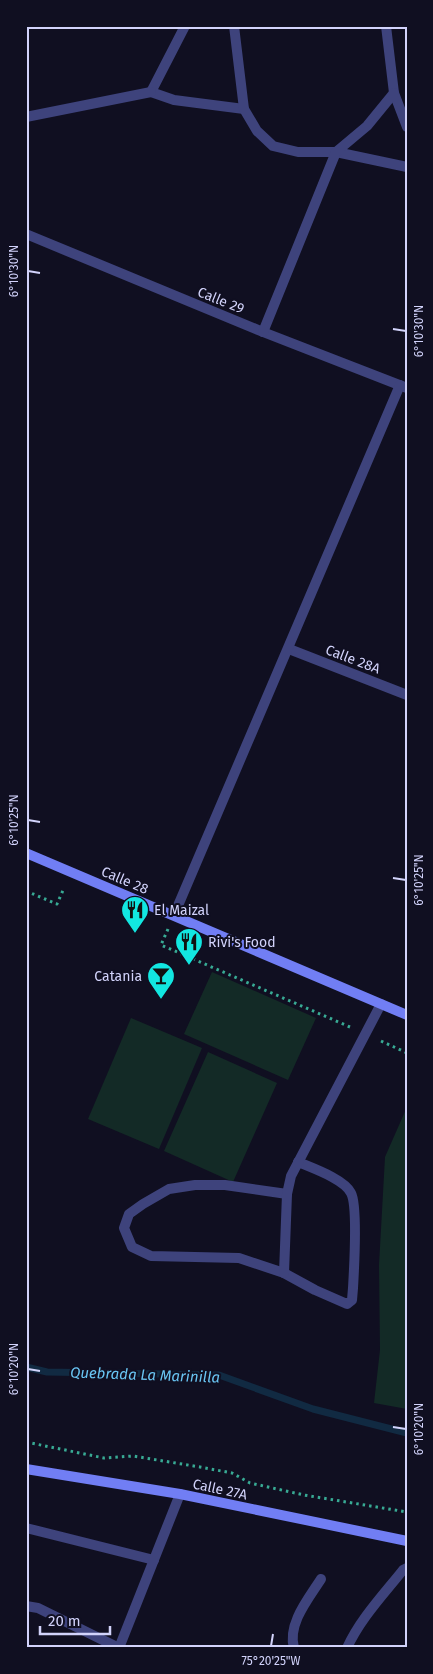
<svg xmlns="http://www.w3.org/2000/svg" width="433" height="1674" font-family="'Fira Sans',sans-serif">
<style>
.green{fill:#132a26}
.lines{fill:none;stroke-linecap:round;stroke-linejoin:round}
.stream{stroke:#112a42;stroke-width:7}
.path{stroke:#38aa94;stroke-width:3;stroke-dasharray:2.5 4;stroke-linecap:butt}
.service{stroke:#3e437c;stroke-width:10}
.minor{stroke:#3e437c;stroke-width:10}
.tertiary{stroke:#3e437c;stroke-width:10}
.secondary{stroke:#717ef4;stroke-width:10}
.ticks{fill:none;stroke:#d2d3fb;stroke-width:2}
.labels{text-anchor:middle;stroke-width:4;stroke-linejoin:round;paint-order:stroke}
.street-label{font-size:14px;fill:#d2d3fb;stroke:#100f21}
.poi-label{font-size:14px;fill:#d2d3fb;stroke:#100f21;text-anchor:start}
.water-label{font-size:15px;font-style:italic;fill:#69c5f3;stroke:#100f21}
.neatline{fill:none;stroke:#d2d3fb;stroke-width:2}
.ticks-label{font-size:12px;text-anchor:middle;fill:#d2d3fb}
</style>
<rect width="100%" height="100%" fill="#100f21"/>
<!-- green -->
<g class="green">
<polygon points="212,972 316,1018 288,1080 184,1034"/>
<polygon points="131,1018 202,1048 159,1149 88,1119"/>
<polygon points="208,1052 277,1083 233,1182 164,1151"/>
<polygon points="407,1107 407,1409 374,1403 380,1350 379,1265 385,1157"/>
</g>
<g class="lines">
<!-- stream -->
<polyline class="stream" points="26,1367 47,1372 219,1375 313,1409 407,1433"/>
<!-- path -->
<g class="path">
<polyline points="26,891 57,904 64,888"/>
<polyline points="168,929 161,945 350,1027"/>
<polyline points="381,1041 407,1053"/>
<polyline points="26,1442 104,1458 133,1456 200,1467 232,1473 250,1483 304,1495 407,1512"/>
</g>
<!-- service -->
<g class="service">
<path d="M 287,1194 L 225,1185 L 195,1185 L 169,1189 L 143,1204 L 129,1214 L 124,1228 L 132,1247 L 151,1256 L 239,1258 L 284,1273 L 315,1290 L 347,1304 L 352,1300 L 353,1288 C 354,1270 358,1206 351,1193 C 344,1179 312,1168 298,1162"/>
<polyline points="284,1273 287,1194 291,1176 381,1004"/>
<polyline points="26,1528 154,1560"/>
<polyline points="119,1648 180,1494"/>
<path d="M 294,1648 C 287,1624 309,1598 321,1579"/>
<path d="M 347,1648 C 360,1619 384,1594 403,1570 L 407,1568"/>
</g>
<!-- minor -->
<g class="minor">
<polyline points="185,26 151,92 174,100 244,109"/>
<polyline points="234,26 244,109 257,131 273,146 298,152 336,152 407,167"/>
<polyline points="386,26 394,93 407,127"/>
<polyline points="26,117 151,92"/>
<polyline points="26,234 263,332 407,388"/>
<polyline points="263,332 336,152 367,126 394,93"/>
<polyline points="289,649 407,695"/>
<polyline points="174,915 400,385"/>
</g>
<!-- tertiary -->
<polyline class="tertiary" points="26,1606 38,1608 119,1648"/>
<!-- secondary -->
<g class="secondary">
<polyline points="26,853 407,1015"/>
<polyline points="26,1469 180,1494 407,1541"/>
</g>
</g>
<!-- ticks -->
<path class="ticks" d="M 28,271 L 40,273M 393,329 L 406,331M 28,820 L 40,822M 393,878 L 406,880M 28,1369 L 40,1371M 393,1427 L 406,1429M 271,1646 L 273,1634"/>
<!-- icons -->
<defs>
<symbol id="restaurant-pin" viewBox="-11 -11 22 30"><path d="M0 17L-7.5 6A9.5 9.5 0 1 1 7.5 6Z" fill="#12e7e1" stroke="#100f21"/><path d="M-5-6h1v4h1v-4h1v4h1v-4h1v5L-1.5 .5V6h-2V.5L-5-1ZM5-6V6H3V1.5H1.5Q1.5-4 5-6Z" fill="#111"/></symbol>
<symbol id="bar-pin" viewBox="-11 -11 22 30"><path d="M0 17L-7.5 6A9.5 9.5 0 1 1 7.5 6Z" fill="#12e7e1" stroke="#100f21"/><path d="M-6-5H6L.8 .8V4.5H3.5V6h-7V4.5H-.8V.8Z" fill="#111"/></symbol>
</defs>
<g fill-rule="evenodd">
<use href="#restaurant-pin" x="119" y="894" width="32" height="43"/>
<use href="#restaurant-pin" x="173" y="926" width="32" height="43"/>
<use href="#bar-pin" x="145" y="960" width="32" height="43"/>
</g>
<g class="labels">
<!-- street labels -->
<g class="street-label">
<text transform="translate(221 300) rotate(22)" y="5">Calle 29</text>
<text transform="translate(353 659) rotate(21)" y="5">Calle 28A</text>
<text transform="translate(125 880) rotate(23)" y="5">Calle 28</text>
<text transform="translate(220 1489) rotate(12)" y="5">Calle 27A</text>
</g>
<!-- poi labels -->
<g class="poi-label">
<text x="154" y="915">El Maizal</text>
<text x="208" y="947">Rivi's Food</text>
<text x="142" y="981" text-anchor="end">Catania</text>
</g>
<!-- water labels -->
<g class="water-label">
<text transform="translate(145 1375) rotate(2)" y="5">Quebrada La Marinilla</text>
</g>
</g>
<!-- border -->
<rect width="433" height="1674" fill="none" stroke="#100f21" stroke-width="55"/>
<!-- scale -->
<path d="M40 1626v8h70v-8" fill="none" stroke="#d2d3fb" stroke-width="2.5"/>
<text x="48" y="1626" font-size="15" fill="#d2d3fb" stroke="#100f21" stroke-width="4" paint-order="stroke">20 m</text>
<rect x="28" y="28" width="378" height="1618" class="neatline"/>
<g class="ticks-label">
<text transform="translate(14 271) rotate(-90)" y="4">6°10'30"N</text>
<text transform="translate(419 331) rotate(-90)" y="4">6°10'30"N</text>
<text transform="translate(14 820) rotate(-90)" y="4">6°10'25"N</text>
<text transform="translate(419 880) rotate(-90)" y="4">6°10'25"N</text>
<text transform="translate(14 1369) rotate(-90)" y="4">6°10'20"N</text>
<text transform="translate(419 1429) rotate(-90)" y="4">6°10'20"N</text>
<text x="271" y="1665">75°20'25"W</text>
</g>
</svg>
